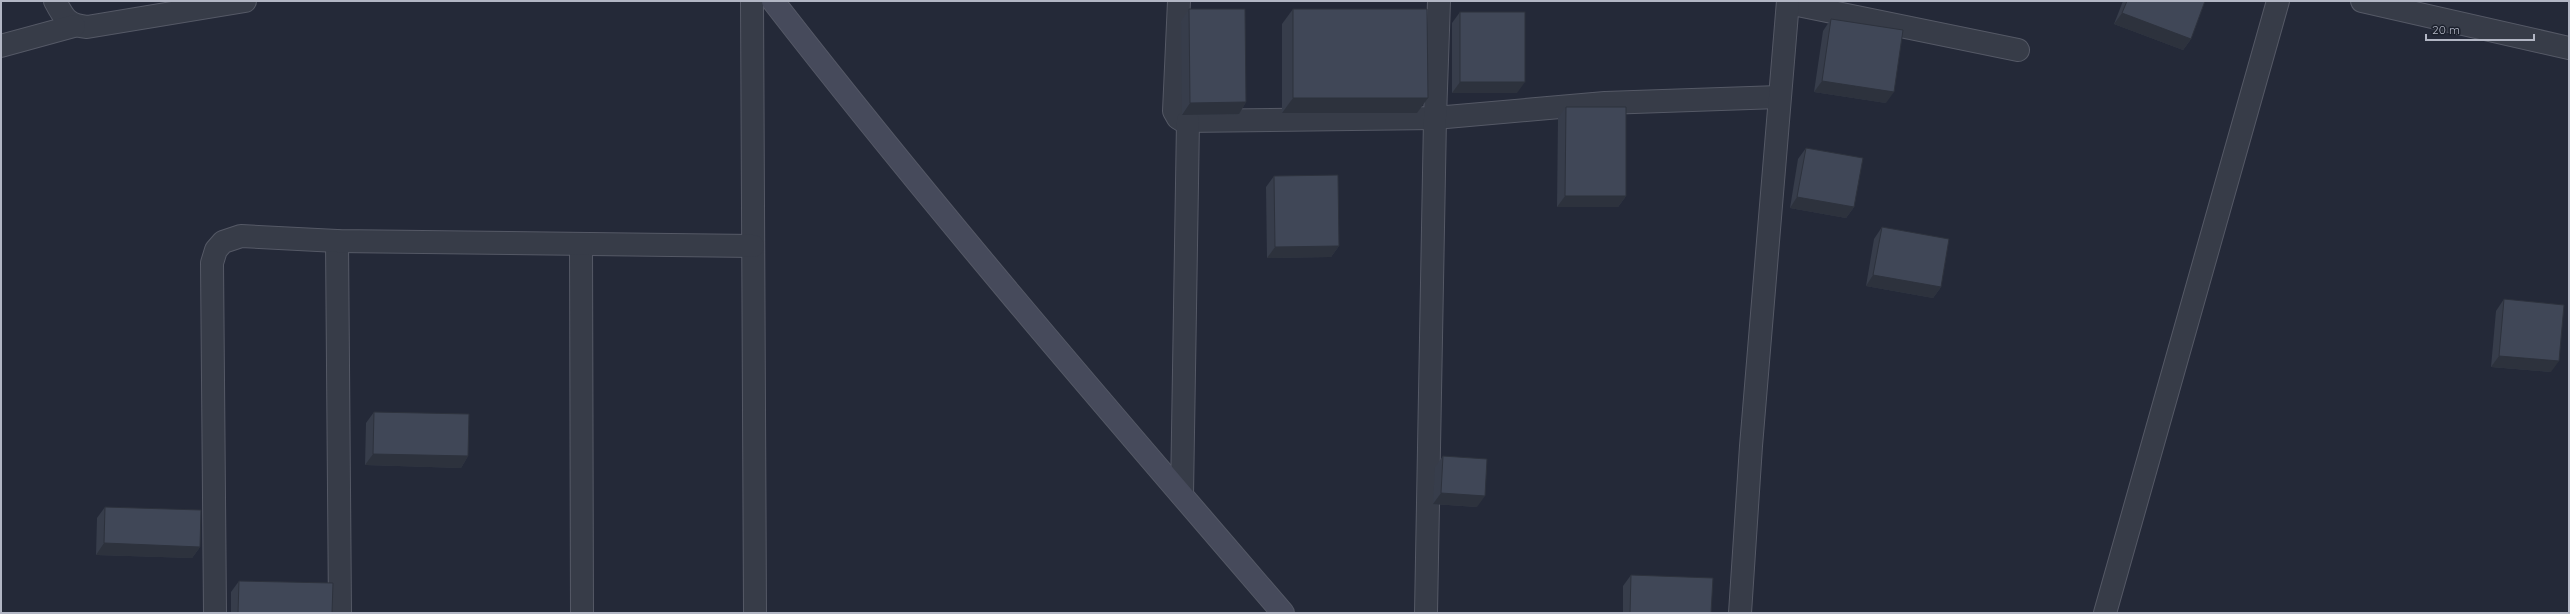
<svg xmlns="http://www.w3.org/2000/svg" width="2570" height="614" font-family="Quicksand,sans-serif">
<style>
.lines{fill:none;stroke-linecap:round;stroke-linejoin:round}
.street-casing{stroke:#555966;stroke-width:24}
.secondary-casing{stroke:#555966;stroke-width:24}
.street{stroke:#373c48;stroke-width:22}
.secondary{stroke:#464a5b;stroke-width:22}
.wall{fill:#373d4b}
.shaded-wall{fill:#2d323d}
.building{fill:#404757;stroke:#2d323d}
</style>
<rect width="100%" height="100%" fill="#242938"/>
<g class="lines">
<defs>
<g id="street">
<path d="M 55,1 C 64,18 67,25 87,27 L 245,1"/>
<polyline points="752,1 755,613"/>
<polyline points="1179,1 1174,111 1178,118 1183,121 1435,118 1605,103 1779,97"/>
<polyline points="2362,1 2569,48"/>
<polyline points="1788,3 2018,50"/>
<polyline points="1,46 74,26"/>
<polyline points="337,241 340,613"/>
<polyline points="581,245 582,613"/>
<polyline points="1182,495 1188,121"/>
<polyline points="215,613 212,263 216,250 223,242 241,236 337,241 753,246"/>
<polyline points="1426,613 1435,118 1439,1"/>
<polyline points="1740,613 1751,446 1788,1"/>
<polyline points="2105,613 2278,1"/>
</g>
<path id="secondary" d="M 773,1 C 936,211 1110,412 1283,613"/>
</defs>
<!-- street casing -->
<use href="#street" class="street-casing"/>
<!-- secondary casing -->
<use href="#secondary" class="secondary-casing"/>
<!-- street -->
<use href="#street" class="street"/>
<!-- secondary -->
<use href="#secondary" class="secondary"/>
</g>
<!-- wall -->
<g class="wall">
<polygon points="2123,1 2205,1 2191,39 2183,50 2114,24"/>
<polygon points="1189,9 1246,102 1239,114 1182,115 1181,21"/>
<polygon points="1293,9 1417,113 1282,113 1282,24"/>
<polygon points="1460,12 1517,93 1452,93 1452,23"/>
<polygon points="1831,19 1886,103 1814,92 1823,31"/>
<polygon points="1566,107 1626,196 1618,207 1557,207 1558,118"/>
<polygon points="1806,148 1854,207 1846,218 1790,208 1798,159"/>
<polygon points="1274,176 1339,246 1331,257 1267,258 1266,187"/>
<polygon points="1882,227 1941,287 1933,298 1866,286 1874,239"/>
<polygon points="2504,299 2551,372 2491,367 2496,311"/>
<polygon points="374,412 468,456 461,468 365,465 366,423"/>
<polygon points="1443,456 1477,507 1433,504 1435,467"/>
<polygon points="105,507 200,547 192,558 96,555 97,518"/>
<polygon points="1631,575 1711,613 1623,613 1623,586"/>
<polygon points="239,581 332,613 231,613 231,592"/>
</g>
<!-- shaded-wall -->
<g class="shaded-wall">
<polygon points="2122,13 2191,39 2183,50 2114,24"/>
<polygon points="1822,81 1894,92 1886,103 1814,92"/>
<polygon points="1460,82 1525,82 1517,93 1452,93"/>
<polygon points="1293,98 1428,98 1417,113 1282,113"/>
<polygon points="1246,102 1239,114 1182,115 1190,103"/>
<polygon points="1565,196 1626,196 1618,207 1557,207"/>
<polygon points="1797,197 1854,207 1846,218 1790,208"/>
<polygon points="1339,246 1331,257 1267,258 1275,247"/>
<polygon points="1873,275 1941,287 1933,298 1866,286"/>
<polygon points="2499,356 2559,361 2551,372 2491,367"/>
<polygon points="373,454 468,456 461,468 365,465"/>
<polygon points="1441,493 1485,496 1477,507 1433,504"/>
<polygon points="104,543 200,547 192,558 96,555"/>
</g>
<!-- building -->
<g class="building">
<polygon points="2127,1 2205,1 2191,39 2122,13"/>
<polygon points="1189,9 1245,9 1246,102 1190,103"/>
<polygon points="1293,9 1427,9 1428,98 1293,98"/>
<rect x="1460" y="12" width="65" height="70"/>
<polygon points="1831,19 1903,30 1894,92 1822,81"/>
<polygon points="1566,107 1626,107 1626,196 1565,196"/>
<polygon points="1806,148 1863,158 1854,207 1797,197"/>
<polygon points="1338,175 1339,246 1275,247 1274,176"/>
<polygon points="1882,227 1949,239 1941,287 1873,275"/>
<polygon points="2504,299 2564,305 2559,361 2499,356"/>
<polygon points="374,412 469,414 468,456 373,454"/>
<polygon points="1443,456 1487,459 1485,496 1441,493"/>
<polygon points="105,507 201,510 200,547 104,543"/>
<polygon points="1631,575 1713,578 1711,613 1630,613"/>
<polygon points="239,581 333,583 332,613 238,613"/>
</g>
<!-- border -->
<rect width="2570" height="614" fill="none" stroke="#b2b6c4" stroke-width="4"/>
<!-- scale -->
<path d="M2426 34v6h108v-6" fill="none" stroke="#b2b6c4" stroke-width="2"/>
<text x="2432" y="34" font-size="12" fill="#b2b6c4" stroke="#1c212d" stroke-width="3" paint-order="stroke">20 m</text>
</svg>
